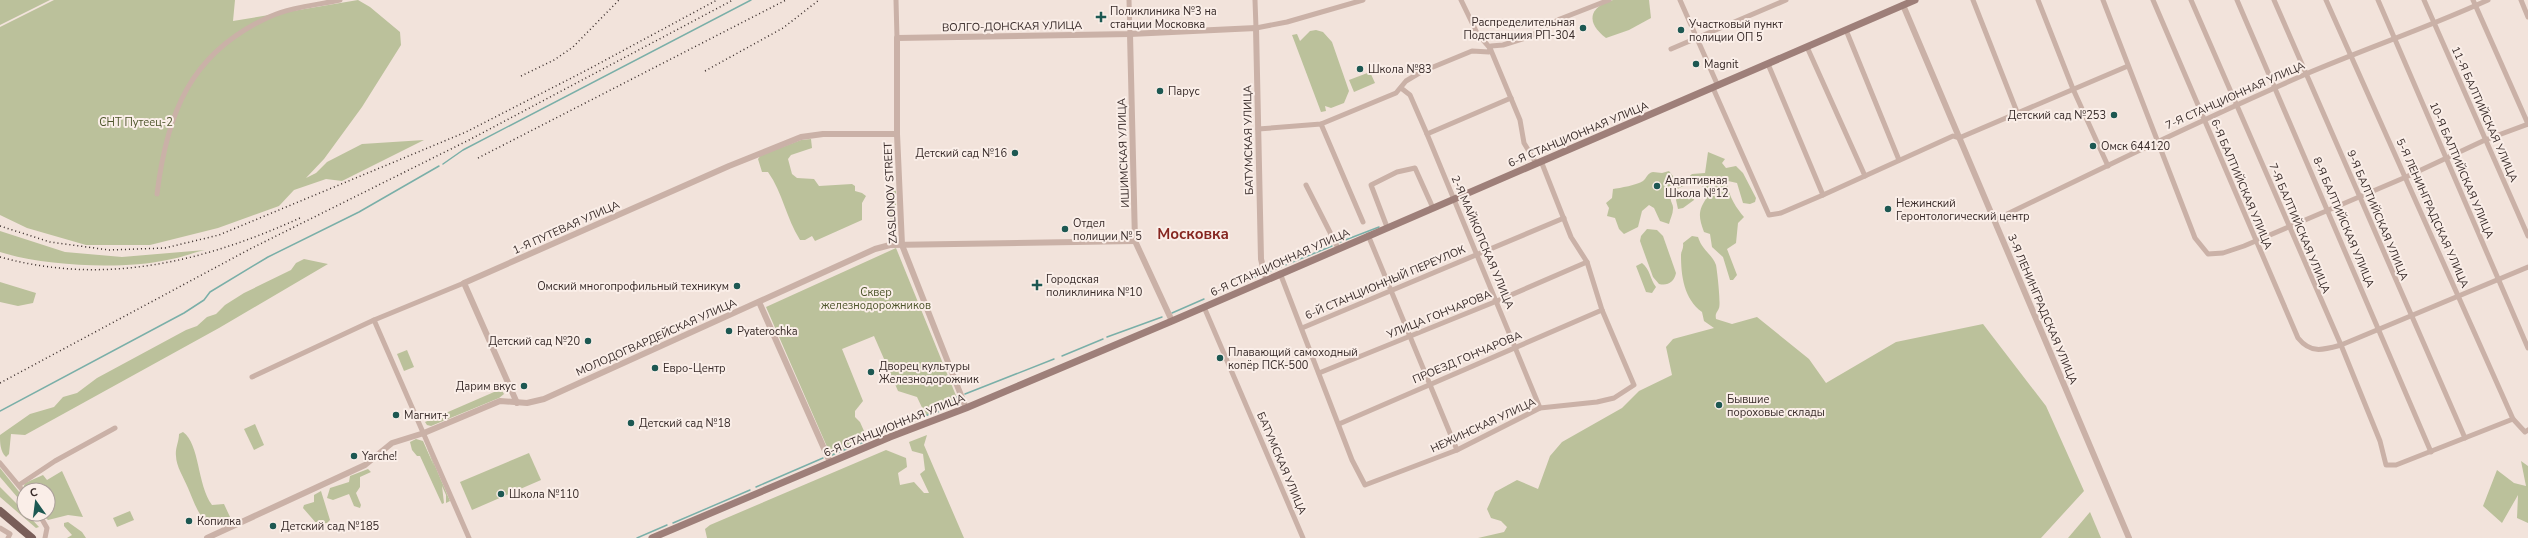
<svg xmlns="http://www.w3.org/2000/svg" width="2528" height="538" font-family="'Nunito Sans',sans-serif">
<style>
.green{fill:#bbc19b}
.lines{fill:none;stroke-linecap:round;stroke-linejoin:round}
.stream{stroke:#7aafa8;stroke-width:1.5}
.minor{stroke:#cab1a7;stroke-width:5}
.tertiary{stroke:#cab1a7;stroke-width:6}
.secondary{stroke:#9e7f79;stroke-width:7}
.primary{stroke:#795e59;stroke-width:8}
.rail{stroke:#372a28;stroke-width:1.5;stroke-dasharray:1 3;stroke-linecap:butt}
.poi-dot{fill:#1d5852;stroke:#faeee8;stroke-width:1.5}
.labels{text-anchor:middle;stroke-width:4;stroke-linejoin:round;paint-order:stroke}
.poi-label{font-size:11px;fill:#372a28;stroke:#faeee8;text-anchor:start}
.street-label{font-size:11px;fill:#372a28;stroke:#faeee8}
.park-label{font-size:11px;fill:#4d552b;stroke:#faeee8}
.district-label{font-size:15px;font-weight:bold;fill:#862620;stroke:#faeee8}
</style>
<rect width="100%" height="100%" fill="#f2e3db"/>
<!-- green -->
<g class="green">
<polygon points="0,0 50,0 0,25"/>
<polygon points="54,0 235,0 233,21 358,0 370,7 400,32 401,45 362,107 324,159 306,178 316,173 327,162 362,144 424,140 342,181 326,179 294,190 279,206 218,228 150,245 86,245 27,228 0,215 0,27"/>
<path d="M 1613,0 L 1649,0 L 1651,18 L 1629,30 L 1606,38 C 1586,23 1588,7 1613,0 Z"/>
<polygon points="1316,30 1323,32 1332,42 1349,91 1344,103 1331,108 1325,106 1326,111 1321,112 1292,35 1297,34 1300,41 1310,31"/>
<polygon points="1370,72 1375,83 1354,92 1349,80"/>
<path d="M 811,139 L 812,148 L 791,155 L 788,159 L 792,174 L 797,178 L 814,179 L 819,186 L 852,184 L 855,186 L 855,191 L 862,193 L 866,196 L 862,203 L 862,220 L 815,241 L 812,236 L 805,240 L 800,240 C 786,218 783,193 768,172 L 762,172 L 758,159 L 761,155 L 801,140 Z"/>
<path d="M 1708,152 L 1725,159 L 1722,163 L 1726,168 L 1736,166 L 1743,173 L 1756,198 L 1755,202 L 1750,204 L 1743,203 L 1737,183 L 1728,181 C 1726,193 1737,209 1744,217 L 1738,223 L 1736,243 L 1727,249 L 1737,275 L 1733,280 L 1730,280 L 1723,257 L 1712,247 L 1710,234 L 1704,232 C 1698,216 1698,210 1708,196 C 1707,178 1678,183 1672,195 C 1668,200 1674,204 1673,209 C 1673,214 1670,219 1669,224 L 1660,221 L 1654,208 L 1649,205 L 1642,211 L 1638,227 L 1624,234 L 1619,229 L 1615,218 L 1607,216 L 1609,208 L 1606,203 L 1612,198 L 1613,189 C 1620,188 1637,185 1643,181 C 1647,178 1647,173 1653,172 L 1662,173 L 1669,171 L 1676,180 L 1683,182 L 1692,174 L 1705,173 Z"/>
<polygon points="890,188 896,191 896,222 894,225 890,221"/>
<polygon points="1688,190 1692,192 1694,200 1683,208 1678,209 1676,200 1679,192"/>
<path d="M 1647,229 L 1657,230 L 1663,236 L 1676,273 C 1674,282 1668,286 1659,284 L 1653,277 L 1640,241 L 1641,236 Z"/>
<path d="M 0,231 L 65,252 L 122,257 L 205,250 C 192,253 180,258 167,260 C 121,270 44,266 0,252 Z"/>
<path d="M 1692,236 L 1698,237 C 1702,250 1712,254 1716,265 C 1717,270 1721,304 1719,308 C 1717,313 1715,313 1716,319 L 1732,324 L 1757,317 L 1809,359 L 1826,383 L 1896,342 L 1983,324 L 2046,406 L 2084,491 L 2041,538 L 1478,538 L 1504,532 L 1507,527 L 1501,521 L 1491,518 L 1487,509 L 1495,492 L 1517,480 L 1538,489 L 1550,456 L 1562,442 L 1622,408 L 1639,391 L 1672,375 L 1666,347 L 1673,339 L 1714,328 L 1704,321 L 1702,312 C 1684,299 1681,276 1681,255 C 1681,251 1684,249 1683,243 Z"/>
<polygon points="896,248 959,403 926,416 917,397 898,391 874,336 842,349 863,401 855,411 855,417 860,422 868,440 831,456 766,307"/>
<path d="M 304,259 L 328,264 L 219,328 L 25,435 L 11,434 L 9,454 L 6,457 C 0,451 0,443 0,435 L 30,414 L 54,407 L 63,397 L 77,393 L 97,378 L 186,330 L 197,326 L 207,317 L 216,314 L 225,305 L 244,293 L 291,270 L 296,263 Z"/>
<path d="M 1642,263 C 1650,269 1650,279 1656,287 L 1652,293 L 1646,292 L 1636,266 Z"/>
<polygon points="0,282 36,293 33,303 18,306 0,302"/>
<polygon points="407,350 414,367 404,371 397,354"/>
<polygon points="501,389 504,394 499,398 431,426 427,425 425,422"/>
<polygon points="255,424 264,445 254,450 244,429"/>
<path d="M 183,432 C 200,444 197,485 212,505 L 224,504 L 230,517 C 204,538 196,506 188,488 C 184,478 176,466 176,456 C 175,448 179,442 179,434 Z"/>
<polygon points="927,435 924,445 964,538 707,538 705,529 710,525 886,450 906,458 907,467 898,473 900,485 914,482 924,493 929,493 920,474 925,470 923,454 912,451 909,442"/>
<polygon points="416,439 423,441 434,466 424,440 450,501 446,503 446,495 442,486 444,503 442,504 420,456 417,456 412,450 410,442"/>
<polygon points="529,453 541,480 472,510 460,482"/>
<polygon points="2521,461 2528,466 2528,523 2517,518 2518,495 2502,523 2483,506 2497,470 2514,483 2526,486"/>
<polygon points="0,468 24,498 24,505 0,477"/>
<polygon points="368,469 371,472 360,477 360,487 356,493 361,505 360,508 354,506 349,494 333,500 327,498 330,488 349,482 350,476"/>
<polygon points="62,471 83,517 68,515 48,520 42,514 48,514 48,490 25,490 23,488 25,483 43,475 47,480"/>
<polygon points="0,487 24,511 24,514 27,514 39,527 36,528 0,497"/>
<polygon points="321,491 330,520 327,523 317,524 303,508 304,505 314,502 314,495"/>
<polygon points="130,511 134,520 117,527 113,518"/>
<polygon points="2090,512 2101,538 2068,538"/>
<polygon points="68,522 82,532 86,538 67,538 72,535 64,526 64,523"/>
</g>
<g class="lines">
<!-- stream -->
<g class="stream">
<polyline points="443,164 463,150 751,0"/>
<polyline points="1340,242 1379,227"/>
<polyline points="1268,272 1332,246"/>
<polyline points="1232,286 1258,276"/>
<polyline points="1226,288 1229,287"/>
<polyline points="1172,313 1204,299"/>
<polyline points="1107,337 1162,317"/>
<polyline points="1062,356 1103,339"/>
<polyline points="965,394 1054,359"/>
<polyline points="0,411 184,313 204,300 210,292 268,257 359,212 439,166"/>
<polyline points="924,416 938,412 958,396"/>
<polyline points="832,455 866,441"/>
<polyline points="756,487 823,458"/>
<polyline points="673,523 750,490"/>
<polyline points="637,538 667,525"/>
</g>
<!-- minor -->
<g class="minor">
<polyline points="896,0 897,38"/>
<polyline points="1129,0 1130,34"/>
<polyline points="1255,0 1256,28 1287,22 1363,0"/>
<polyline points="1461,0 1477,33 1490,48 1520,120 1524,143 1536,163"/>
<polyline points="1680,0 1718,86"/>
<polyline points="1973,0 2017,112"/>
<polyline points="2038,0 2073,89 2108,166"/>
<polyline points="2103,0 2195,238 2208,254 2223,253 2244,246 2406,177 2485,140 2528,124"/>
<path d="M 2153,0 L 2298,338 C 2311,354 2323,350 2341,345 L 2528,267"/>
<polyline points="2191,0 2341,345 2380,441 2386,465 2396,465 2513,419"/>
<polyline points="2237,0 2431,452"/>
<polyline points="2274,0 2465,438"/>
<polyline points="2326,0 2513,419 2525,432 2528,430"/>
<polyline points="2378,0 2528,348"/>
<polyline points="2424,0 2528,236"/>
<polyline points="2473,0 2528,124"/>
<polyline points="2521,0 2528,17"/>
<polyline points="1846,30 1899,160"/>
<polyline points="1807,47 1865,176"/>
<polyline points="1671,49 1786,0"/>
<polyline points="1768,64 1823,195"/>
<polyline points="1401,88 1410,95 1427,134 1540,408"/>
<polyline points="1713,88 1769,215 1781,213 1823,195 1953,136 1959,138 2128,66"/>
<polyline points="1321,124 1363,222"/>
<polyline points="1258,129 1321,124 1396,93 1406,81 1421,72 1472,51 1489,52 1491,46 1503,45 1529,37 1560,19 1609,0"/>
<polyline points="1427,134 1511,98"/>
<polyline points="1306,185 1338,248"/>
<path d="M 157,194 C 167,113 190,53 269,17 C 291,7 317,5 340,0"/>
<path d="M 1995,220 C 2098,170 2201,120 2306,74 C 2367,48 2429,27 2488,0"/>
<polyline points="1387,227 1371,185 1397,172 1415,168 1433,208"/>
<polyline points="1368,235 1457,450"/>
<polyline points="1280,273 1352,460 1365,485 1457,450 1540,408 1597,402 1614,398 1634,385 1602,310 1587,262 1571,237 1541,161"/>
<polyline points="1204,307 1303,538"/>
<polyline points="374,320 469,538"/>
<polyline points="1302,328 1564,218"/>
<polyline points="1319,373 1497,301 1587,262"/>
<polyline points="252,377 374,320 464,283"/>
<polyline points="1339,424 1602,310"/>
<polyline points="0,463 24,492"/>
<polyline points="19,485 55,461 115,428"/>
<polyline points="39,514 47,528 45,538"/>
<polyline points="0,528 10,534 8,538"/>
</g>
<!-- tertiary -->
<g class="tertiary">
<polyline points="1903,5 2129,538"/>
<polyline points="1130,34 1135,241 1172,321"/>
<polyline points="759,302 830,462"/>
<polyline points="517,403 464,283 729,166 801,137 823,134 897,134"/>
<polyline points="966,408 902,245 897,134 897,38 1130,34 1256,28 1261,259 1266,279"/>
<polyline points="207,538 365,465 392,443 424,433 500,401 527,403 544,399 875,249 890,245 1135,241"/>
</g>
<!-- secondary -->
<polyline class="secondary" points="652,538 890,437 966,408 1172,321 1915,0"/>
<!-- primary -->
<polyline class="primary" points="0,511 32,538"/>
<!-- rail -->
<g class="rail">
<polyline points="705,71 783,28 819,0"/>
<polyline points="521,76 554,60 573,47 619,0"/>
<polyline points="478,158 786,0"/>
<polyline points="0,226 50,242 109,250 165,248 219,235 466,132 587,70 717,0"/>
<path d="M 0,257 C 105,286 203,262 300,218"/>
<polyline points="0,383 250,249 469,140 733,0"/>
</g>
</g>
<!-- markers -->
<g class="poi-dot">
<path d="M1099 11h4v4h4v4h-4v4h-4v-4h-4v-4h4z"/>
<circle cx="1583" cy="28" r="4"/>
<circle cx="1681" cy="30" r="4"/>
<circle cx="1696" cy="64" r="4"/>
<circle cx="1360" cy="69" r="4"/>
<circle cx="1160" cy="91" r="4"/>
<circle cx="2114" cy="115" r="4"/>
<circle cx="2093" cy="146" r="4"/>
<circle cx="1015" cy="153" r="4"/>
<circle cx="1657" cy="186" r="4"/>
<circle cx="1888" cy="209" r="4"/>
<circle cx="1065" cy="229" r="4"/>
<path d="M1035 279h4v4h4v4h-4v4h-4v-4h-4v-4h4z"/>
<circle cx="737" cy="286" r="4"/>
<circle cx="729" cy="331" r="4"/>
<circle cx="588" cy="341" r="4"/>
<circle cx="1220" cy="358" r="4"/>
<circle cx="655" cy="368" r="4"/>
<circle cx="871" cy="372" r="4"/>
<circle cx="524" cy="386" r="4"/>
<circle cx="1719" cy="405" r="4"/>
<circle cx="396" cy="415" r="4"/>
<circle cx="631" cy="423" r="4"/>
<circle cx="354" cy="456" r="4"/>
<circle cx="501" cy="494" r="4"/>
<circle cx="189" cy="521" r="4"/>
<circle cx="273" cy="526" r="4"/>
</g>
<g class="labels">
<!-- poi labels -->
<g class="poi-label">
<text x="1110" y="15">Поликлиника №3 на<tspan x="1110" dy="13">станции Московка</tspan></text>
<text x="1575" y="26" text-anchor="end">Распределительная<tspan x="1575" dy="13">Подстанциия РП-304</tspan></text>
<text x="1689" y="28">Участковый пункт<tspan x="1689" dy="13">полиции ОП 5</tspan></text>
<text x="1704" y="68">Magnit</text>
<text x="1368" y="73">Школа №83</text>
<text x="1168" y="95">Парус</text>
<text x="2106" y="119" text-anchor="end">Детский сад №253</text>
<text x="2101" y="150">Омск 644120</text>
<text x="1007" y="157" text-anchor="end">Детский сад №16</text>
<text x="1665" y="184">Адаптивная<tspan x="1665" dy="13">Школа №12</tspan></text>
<text x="1896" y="207">Нежинский<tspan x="1896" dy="13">Геронтологический центр</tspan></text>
<text x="1073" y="227">Отдел<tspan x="1073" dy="13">полиции № 5</tspan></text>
<text x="1046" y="283">Городская<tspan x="1046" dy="13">поликлиника №10</tspan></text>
<text x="729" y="290" text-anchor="end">Омский многопрофильный техникум</text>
<text x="737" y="335">Pyaterochka</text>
<text x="580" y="345" text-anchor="end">Детский сад №20</text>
<text x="1228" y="356">Плавающий самоходный<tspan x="1228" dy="13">копёр ПСК-500</tspan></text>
<text x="879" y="370">Дворец культуры<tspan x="879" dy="13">Железнодорожник</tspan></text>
<text x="663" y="372">Евро-Центр</text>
<text x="516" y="390" text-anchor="end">Дарим вкус</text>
<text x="1727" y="403">Бывшие<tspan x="1727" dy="13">пороховые склады</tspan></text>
<text x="404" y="419">Магнит+</text>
<text x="639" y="427">Детский сад №18</text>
<text x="362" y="460">Yarche!</text>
<text x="509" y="498">Школа №110</text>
<text x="197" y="525">Копилка</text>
<text x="281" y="530">Детский сад №185</text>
</g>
<!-- street labels -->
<g class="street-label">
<text transform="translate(1012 26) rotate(-1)" y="4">ВОЛГО-ДОНСКАЯ УЛИЦА</text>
<text transform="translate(2235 95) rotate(-24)" y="4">7-Я СТАНЦИОННАЯ УЛИЦА</text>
<text transform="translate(2485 114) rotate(66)" y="4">11-Я БАЛТИЙСКАЯ УЛИЦА</text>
<text transform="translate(1578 134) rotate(-23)" y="4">6-Я СТАНЦИОННАЯ УЛИЦА</text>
<text transform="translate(1248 140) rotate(-91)" y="4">БАТУМСКАЯ УЛИЦА</text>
<text transform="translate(1123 153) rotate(-92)" y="4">ИШИМСКАЯ УЛИЦА</text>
<text transform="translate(2462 170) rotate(67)" y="4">10-Я БАЛТИЙСКАЯ УЛИЦА</text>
<text transform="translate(2242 184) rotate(67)" y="4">6-Я БАЛТИЙСКАЯ УЛИЦА</text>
<text transform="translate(890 193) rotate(-93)" y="4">ZASLONOV STREET</text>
<text transform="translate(2433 213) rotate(66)" y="4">5-Я ЛЕНИНГРАДСКАЯ УЛИЦА</text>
<text transform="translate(2378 215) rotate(67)" y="4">9-Я БАЛТИЙСКАЯ УЛИЦА</text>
<text transform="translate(2344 222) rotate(67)" y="4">8-Я БАЛТИЙСКАЯ УЛИЦА</text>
<text transform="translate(566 227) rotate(-24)" y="4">1-Я ПУТЕВАЯ УЛИЦА</text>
<text transform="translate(2300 228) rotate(67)" y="4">7-Я БАЛТИЙСКАЯ УЛИЦА</text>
<text transform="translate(1483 242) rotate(67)" y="4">2-Я МАЙКОПСКАЯ УЛИЦА</text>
<text transform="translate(1280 262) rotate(-24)" y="4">6-Я СТАНЦИОННАЯ УЛИЦА</text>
<text transform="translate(1385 282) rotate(-23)" y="4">6-Й СТАНЦИОННЫЙ ПЕРЕУЛОК</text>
<text transform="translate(2043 309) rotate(67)" y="4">3-Я ЛЕНИНГРАДСКАЯ УЛИЦА</text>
<text transform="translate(1439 314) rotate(-22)" y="4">УЛИЦА ГОНЧАРОВА</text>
<text transform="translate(656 337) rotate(-24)" y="4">МОЛОДОГВАРДЕЙСКАЯ УЛИЦА</text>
<text transform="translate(1467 357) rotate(-23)" y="4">ПРОЕЗД ГОНЧАРОВА</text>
<text transform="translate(894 425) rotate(-22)" y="4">6-Я СТАНЦИОННАЯ УЛИЦА</text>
<text transform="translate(1483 425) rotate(-25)" y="4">НЕЖИНСКАЯ УЛИЦА</text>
<text transform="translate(1282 463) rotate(67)" y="4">БАТУМСКАЯ УЛИЦА</text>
</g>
<!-- park labels -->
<g class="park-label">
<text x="136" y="126">СНТ Путеец-2</text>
<text x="876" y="296">Сквер<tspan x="876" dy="13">железнодорожников</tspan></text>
</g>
<!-- district labels -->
<g class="district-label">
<text x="1193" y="239">Московка</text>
</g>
</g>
<!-- north arrow -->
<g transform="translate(36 502) rotate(346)"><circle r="19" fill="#faeee8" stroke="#aca09b"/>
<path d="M0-3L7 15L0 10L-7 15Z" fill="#1d5852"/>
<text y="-6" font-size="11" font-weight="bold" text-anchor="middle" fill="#372a28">С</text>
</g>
</svg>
